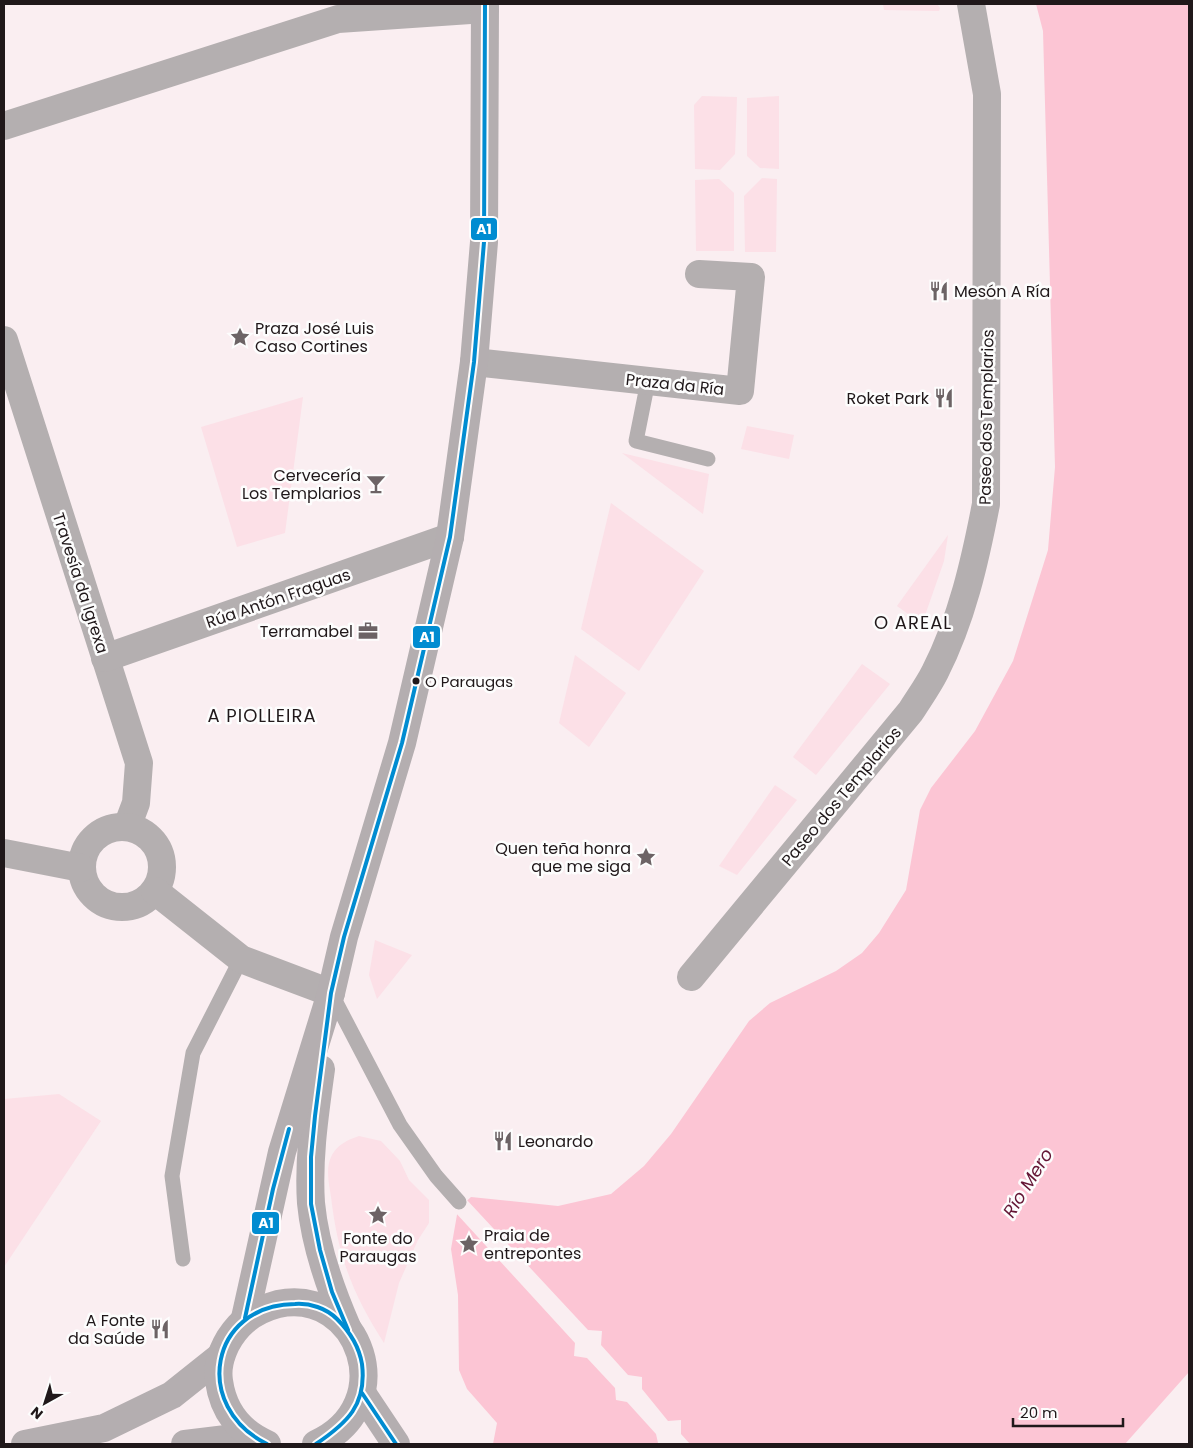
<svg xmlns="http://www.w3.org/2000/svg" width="1193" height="1448" font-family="Poppins,sans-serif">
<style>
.green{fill:#fce0e7}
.water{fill:#fcc5d4}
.pier{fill:#faeef1}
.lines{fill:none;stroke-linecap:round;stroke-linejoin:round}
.lane{stroke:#b4afb0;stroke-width:15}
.street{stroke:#b4afb0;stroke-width:28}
.secondary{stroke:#b4aeb0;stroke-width:28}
.bus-1-casing{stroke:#fdfdfd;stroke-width:8}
.bus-1{stroke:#008cd1;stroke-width:4}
.bus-dot{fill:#20181a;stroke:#fdfdfd;stroke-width:2}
.labels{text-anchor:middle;stroke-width:5;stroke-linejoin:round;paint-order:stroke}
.bus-label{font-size:15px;fill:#20181a;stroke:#fdfdfd;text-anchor:start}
.poi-label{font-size:16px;fill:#20181a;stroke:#fdfdfd;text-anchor:end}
.street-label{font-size:16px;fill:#20181a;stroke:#fdfdfd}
.neighbourhood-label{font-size:18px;letter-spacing:1px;fill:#20181a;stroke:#fdfdfd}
.water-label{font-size:18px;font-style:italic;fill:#641635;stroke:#fdfdfd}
.line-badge{stroke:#fdfdfd;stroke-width:2}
.badge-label{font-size:14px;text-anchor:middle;font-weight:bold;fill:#fff}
</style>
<rect width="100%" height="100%" fill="#faeef1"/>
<!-- green -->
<g class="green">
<polygon points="883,4 937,4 940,8 939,11 934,11 884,10"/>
<polygon points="702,96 737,97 735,154 720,170 695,169 694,105"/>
<polygon points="779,96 779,169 760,168 747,156 747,98"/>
<polygon points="762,178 777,179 776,252 745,252 744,196"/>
<polygon points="719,179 734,193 734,251 696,251 695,180"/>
<polygon points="303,397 285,533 237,547 201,427"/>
<polygon points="747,426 794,435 789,459 741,449"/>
<polygon points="622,453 709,474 703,514"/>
<polygon points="611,503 704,571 639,671 581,629"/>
<polygon points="948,535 944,561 922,624 897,606"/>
<polygon points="575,655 626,693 589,747 559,723"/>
<polygon points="862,664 890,684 816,775 793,757"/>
<polygon points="775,785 797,800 737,875 719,866"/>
<polygon points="375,940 412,955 377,999 369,975"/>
<polygon points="59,1094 101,1121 4,1267 4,1099"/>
<path d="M 359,1136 L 381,1141 L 400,1161 L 409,1180 L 429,1200 L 429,1223 L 418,1240 L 399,1283 L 384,1343 C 352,1293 338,1256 331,1197 C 329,1183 325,1168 332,1155 C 338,1144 348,1140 359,1136 Z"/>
</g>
<!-- water -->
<polygon class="water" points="1036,4 1189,4 1189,1372 1125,1444 493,1444 497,1423 467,1389 459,1370 458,1295 451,1249 458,1209 471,1197 558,1206 611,1194 644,1166 671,1134 749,1021 770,1003 836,971 862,953 879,933 906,890 920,810 931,788 975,731 1013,661 1048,550 1055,467 1043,31"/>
<!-- pier -->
<polygon class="pier" points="466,1199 588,1330 602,1331 601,1345 628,1375 642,1377 642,1389 668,1421 681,1420 681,1434 690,1444 658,1443 656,1434 627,1402 616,1400 615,1388 587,1358 574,1356 575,1343 455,1212 456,1208"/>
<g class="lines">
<!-- lane -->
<g class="lane">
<polyline points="648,381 636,441 708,459"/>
<polyline points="331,993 400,1125 436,1176 459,1202"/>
<polyline points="183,1259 172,1176 193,1053 241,959"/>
</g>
<!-- street -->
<g class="street">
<polyline points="4,126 338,19 485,9"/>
<polyline points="4,340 139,763 136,803 127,827"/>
<polyline points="474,362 740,391 751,277 699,274"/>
<polyline points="105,658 450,537"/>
<circle cx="122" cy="867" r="40"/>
<polyline points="4,853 81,868"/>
<polyline points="155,891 241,959 331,993"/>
<path d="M 691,977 L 911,711 C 919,698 928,686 935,672 C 962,619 975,561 986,504 L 987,94 L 971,4"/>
</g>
<!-- secondary -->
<g class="secondary">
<path d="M 321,1069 C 315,1113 308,1158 311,1203 C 315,1246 330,1288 347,1327"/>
<polyline points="245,1318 282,1152 331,993 344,937 402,743 450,537 474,362 484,242 485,4"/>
<polyline points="362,1393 396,1444"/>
<polyline points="25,1444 104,1428 172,1395 221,1356"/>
<polyline points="185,1444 251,1436"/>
<path d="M 267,1444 C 239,1432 223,1410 219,1381 C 216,1361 226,1340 239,1326 C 250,1314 263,1308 278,1304 C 360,1287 402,1405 316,1444"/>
</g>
<defs>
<g id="bus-1">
<polyline points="245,1318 273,1189 289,1129"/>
<polyline points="348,1330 332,1292 320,1250 311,1204 311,1157 315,1116 331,993 344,937 402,743 450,537 474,362 484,242 485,4"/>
<polyline points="362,1393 396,1444"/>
<path d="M 267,1444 C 192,1407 209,1305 295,1304 C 310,1303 326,1308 337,1319 C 350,1332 359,1346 362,1364 C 367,1405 347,1423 316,1444"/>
</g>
</defs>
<!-- bus-1 casing -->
<use href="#bus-1" class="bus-1-casing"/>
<!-- bus-1 -->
<use href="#bus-1" class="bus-1"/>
</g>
<!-- icons -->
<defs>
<symbol id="restaurant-bare" viewBox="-9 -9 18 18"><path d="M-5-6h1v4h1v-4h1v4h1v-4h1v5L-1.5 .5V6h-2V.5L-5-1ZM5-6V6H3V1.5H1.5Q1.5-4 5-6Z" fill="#6c6365" stroke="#fdfdfd" stroke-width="2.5" paint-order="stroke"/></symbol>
<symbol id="sight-bare" viewBox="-9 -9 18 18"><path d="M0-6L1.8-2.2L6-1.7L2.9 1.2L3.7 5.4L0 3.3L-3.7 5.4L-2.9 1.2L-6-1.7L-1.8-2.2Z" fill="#6c6365" stroke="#fdfdfd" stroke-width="2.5" paint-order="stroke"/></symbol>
<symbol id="bar-bare" viewBox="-9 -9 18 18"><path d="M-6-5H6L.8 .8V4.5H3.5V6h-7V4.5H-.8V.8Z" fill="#6c6365" stroke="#fdfdfd" stroke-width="2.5" paint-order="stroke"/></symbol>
<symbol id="office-bare" viewBox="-9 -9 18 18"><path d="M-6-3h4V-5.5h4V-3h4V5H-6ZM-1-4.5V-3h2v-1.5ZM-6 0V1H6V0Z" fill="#6c6365" stroke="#fdfdfd" stroke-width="2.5" paint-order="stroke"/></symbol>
</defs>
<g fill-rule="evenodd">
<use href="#restaurant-bare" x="925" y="277" width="28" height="28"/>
<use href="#sight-bare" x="226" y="323" width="28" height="28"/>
<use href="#restaurant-bare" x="930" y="384" width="28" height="28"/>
<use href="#bar-bare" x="362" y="470" width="28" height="28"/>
<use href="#office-bare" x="354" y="617" width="28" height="28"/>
<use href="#sight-bare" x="632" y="843" width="28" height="28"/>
<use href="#restaurant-bare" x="489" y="1127" width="28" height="28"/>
<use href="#sight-bare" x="364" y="1201" width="28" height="28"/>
<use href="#sight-bare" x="455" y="1230" width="28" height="28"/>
<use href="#restaurant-bare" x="146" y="1315" width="28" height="28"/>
</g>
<!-- markers -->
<circle class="bus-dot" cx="416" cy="681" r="4.5"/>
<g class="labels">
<!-- bus labels -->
<g class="bus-label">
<text x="425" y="687">O Paraugas</text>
</g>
<!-- poi labels -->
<g class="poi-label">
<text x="954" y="297" text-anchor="start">Mesón A Ría</text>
<text x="255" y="334" text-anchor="start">Praza José Luis<tspan x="255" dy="18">Caso Cortines</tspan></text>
<text x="929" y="404">Roket Park</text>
<text x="361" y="481">Cervecería<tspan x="361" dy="18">Los Templarios</tspan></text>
<text x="353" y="637">Terramabel</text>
<text x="631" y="854">Quen teña honra<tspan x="631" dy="18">que me siga</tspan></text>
<text x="518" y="1147" text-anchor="start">Leonardo</text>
<text x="484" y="1241" text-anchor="start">Praia de<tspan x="484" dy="18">entrepontes</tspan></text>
<text x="378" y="1244" text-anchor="middle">Fonte do<tspan x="378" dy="18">Paraugas</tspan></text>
<text x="145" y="1326">A Fonte<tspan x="145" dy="18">da Saúde</tspan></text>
</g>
<!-- street labels -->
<g class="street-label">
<text transform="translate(675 384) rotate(6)" y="6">Praza da Ría</text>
<text transform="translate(986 417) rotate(-89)" y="6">Paseo dos Templarios</text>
<text transform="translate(81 583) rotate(72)" y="6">Travesía da Igrexa</text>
<text transform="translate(278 598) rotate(-19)" y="6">Rúa Antón Fraguas</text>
<text transform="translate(841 796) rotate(-50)" y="6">Paseo dos Templarios</text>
</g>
<!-- neighbourhood labels -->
<g class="neighbourhood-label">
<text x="913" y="629">O AREAL</text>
<text x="262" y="722">A PIOLLEIRA</text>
</g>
<!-- water labels -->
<g class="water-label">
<text transform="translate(1028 1183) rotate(-58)" y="6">Río Mero</text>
</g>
</g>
<g class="line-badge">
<rect x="470" y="217" width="28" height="24" rx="5" fill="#008cd1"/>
<rect x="412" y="625" width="29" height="24" rx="5" fill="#008cd1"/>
<rect x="251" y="1211" width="29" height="24" rx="5" fill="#008cd1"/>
</g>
<g class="badge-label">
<text x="484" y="234">A1</text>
<text x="427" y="642">A1</text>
<text x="266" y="1228">A1</text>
</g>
<!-- border -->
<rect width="1193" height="1448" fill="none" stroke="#20181a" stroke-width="10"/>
<!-- north arrow -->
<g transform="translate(45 1403) rotate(219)" stroke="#fdfdfd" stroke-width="4" paint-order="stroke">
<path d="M0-4L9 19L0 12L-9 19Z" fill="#20181a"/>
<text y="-8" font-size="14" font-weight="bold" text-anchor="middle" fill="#20181a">N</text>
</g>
<!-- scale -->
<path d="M1013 1418v8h110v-8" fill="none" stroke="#20181a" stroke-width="2.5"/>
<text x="1020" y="1418" font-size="15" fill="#20181a" stroke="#fdfdfd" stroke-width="4" paint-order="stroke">20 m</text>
</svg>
